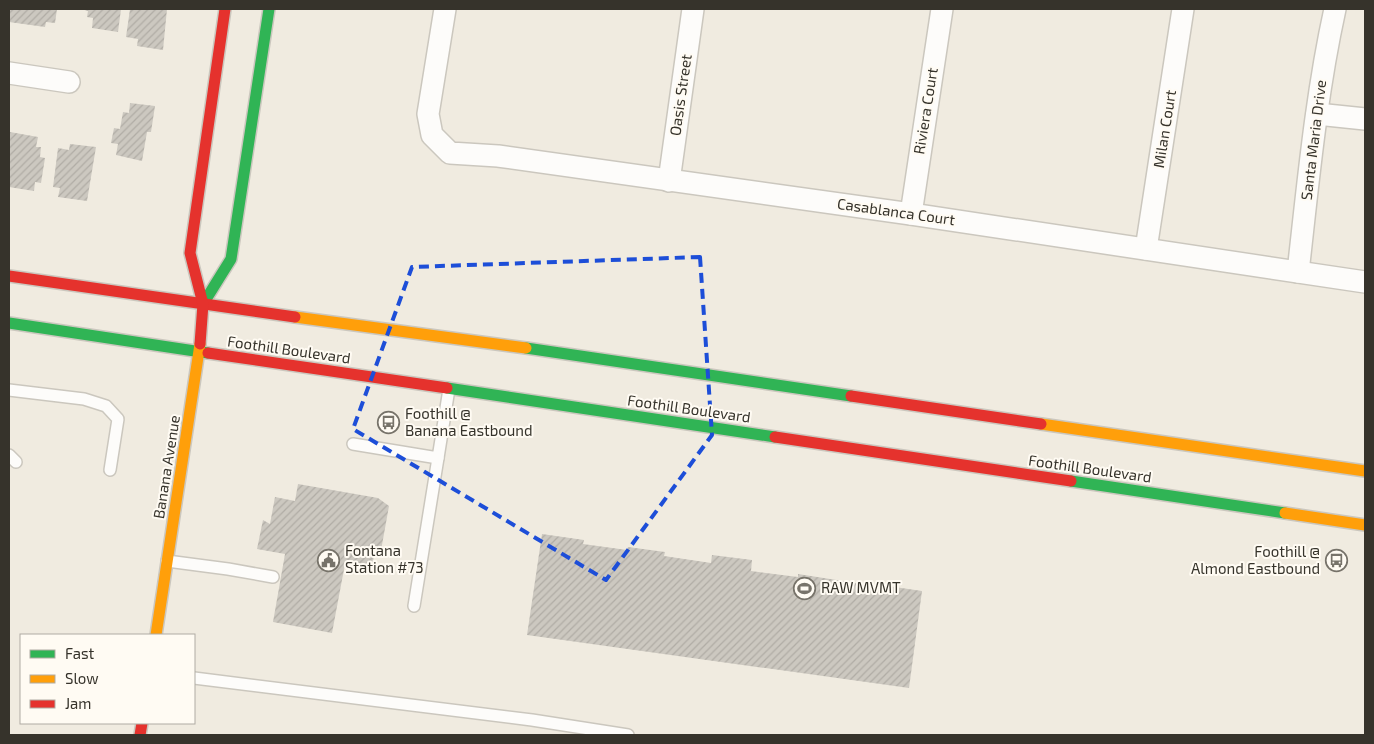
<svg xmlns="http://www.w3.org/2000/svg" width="1374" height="744" font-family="'Exo 2',sans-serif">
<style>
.building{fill:url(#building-hatch)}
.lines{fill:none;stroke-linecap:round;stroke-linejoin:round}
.lane-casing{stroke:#cbc7be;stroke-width:14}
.street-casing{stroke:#cbc7be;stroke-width:24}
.fast-casing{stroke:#cbc7be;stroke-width:14}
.slow-casing{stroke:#cbc7be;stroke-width:14}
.jam-casing{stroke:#cbc7be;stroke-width:14}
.lane{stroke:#fdfcfa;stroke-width:11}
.street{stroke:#fdfcfa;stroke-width:21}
.fast{stroke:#30b455;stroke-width:11}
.slow{stroke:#ff9f0a;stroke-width:11}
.jam{stroke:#e5322d;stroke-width:11}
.marked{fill:none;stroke:#1d4ed8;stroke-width:4;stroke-dasharray:10 6;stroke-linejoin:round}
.labels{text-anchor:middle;stroke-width:4;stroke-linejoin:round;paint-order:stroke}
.street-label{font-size:15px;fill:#36332b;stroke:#fffbf3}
.poi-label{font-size:15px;fill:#36332b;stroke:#fffbf3;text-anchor:start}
</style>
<defs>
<pattern id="building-hatch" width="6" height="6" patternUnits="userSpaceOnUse" patternTransform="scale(1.25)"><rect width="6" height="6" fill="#ccc8c0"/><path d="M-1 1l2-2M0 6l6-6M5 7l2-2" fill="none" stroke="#b0aca5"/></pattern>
</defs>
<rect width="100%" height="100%" fill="#f0ebe0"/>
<!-- building -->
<g class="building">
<polygon points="9,9 57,9 55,23 46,22 45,27 9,22"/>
<polygon points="81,9 121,9 118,32 92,28 93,18 87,17 88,11"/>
<polygon points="130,9 167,9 163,50 137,46 138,39 126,37"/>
<polygon points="130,103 155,106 151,132 147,132 142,161 116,155 118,144 111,143 114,128 120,129 123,112 129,113"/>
<polygon points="10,132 38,137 36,147 41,147 40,157 45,158 41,183 35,182 34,191 9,187"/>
<polygon points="70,144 96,147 87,201 58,197 60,188 53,187 58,148 69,150"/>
<polygon points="298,484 378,498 389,506 380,556 374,555 372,569 345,564 332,633 273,622 285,554 257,549 263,520 270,524 275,497 295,501"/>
<polygon points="542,534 584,540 583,544 627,550 628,547 665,552 664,556 711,563 712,555 752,560 751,571 798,577 798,574 881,587 881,585 922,591 909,688 527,635"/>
</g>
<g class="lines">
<defs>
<g id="lane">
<polyline points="9,390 84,399 106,406 118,419 110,470"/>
<polyline points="353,444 438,458 449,389"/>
<polyline points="9,455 16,462"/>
<polyline points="167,561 228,569 273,577"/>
<polyline points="414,606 438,458"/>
<polyline points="194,678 532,720 628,735"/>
</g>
<g id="street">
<polyline points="445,9 428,114 432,135 450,153 498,156 911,214 1365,282"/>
<polyline points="9,73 69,82"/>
<polyline points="1317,114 1365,119"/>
<polyline points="669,181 693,9"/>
<polyline points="911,214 942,9"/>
<polyline points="1146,249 1183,9"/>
<path d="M 1298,272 C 1308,184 1316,95 1335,9"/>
</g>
<g id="fast">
<polyline points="203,304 231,259 269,9"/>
<polyline points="9,323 208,353"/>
<polyline points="526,348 851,396"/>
<polyline points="447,388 775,437"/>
<polyline points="1071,481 1285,513"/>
</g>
<g id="slow">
<polyline points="295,317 526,348"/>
<polyline points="1041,424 1365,471"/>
<polyline points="1285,513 1365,525"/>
<polyline points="156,635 200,344"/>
</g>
<g id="jam">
<polyline points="9,276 295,317"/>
<polyline points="200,344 203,304 190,253 225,9"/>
<polyline points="208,353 447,388"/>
<polyline points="851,396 1041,424"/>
<polyline points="775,437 1071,481"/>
<polyline points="140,735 142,723"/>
</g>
</defs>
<!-- lane casing -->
<use href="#lane" class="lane-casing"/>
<!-- street casing -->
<use href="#street" class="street-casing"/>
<!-- fast casing -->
<use href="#fast" class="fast-casing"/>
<!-- slow casing -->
<use href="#slow" class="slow-casing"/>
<!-- jam casing -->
<use href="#jam" class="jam-casing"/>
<!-- lane -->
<use href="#lane" class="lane"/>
<!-- street -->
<use href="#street" class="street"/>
<!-- fast -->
<use href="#fast" class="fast"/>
<!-- slow -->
<use href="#slow" class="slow"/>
<!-- jam -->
<use href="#jam" class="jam"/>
</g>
<!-- marked area -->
<path class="marked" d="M 700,257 L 712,435 L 606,580 L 353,429 L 412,267 Z"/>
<!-- icons -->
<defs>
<symbol id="bus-ring" viewBox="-11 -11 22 22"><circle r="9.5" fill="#fffbf3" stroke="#77736a" stroke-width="1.5"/><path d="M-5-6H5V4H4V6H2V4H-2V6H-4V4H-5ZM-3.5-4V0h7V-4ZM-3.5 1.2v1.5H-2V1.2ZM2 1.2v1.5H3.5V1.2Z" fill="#77736a"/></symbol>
<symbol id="civic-ring" viewBox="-11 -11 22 22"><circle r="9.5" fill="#fffbf3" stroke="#77736a" stroke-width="1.5"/><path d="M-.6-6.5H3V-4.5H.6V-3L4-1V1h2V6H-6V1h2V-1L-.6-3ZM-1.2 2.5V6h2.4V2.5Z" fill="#77736a"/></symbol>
<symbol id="stadium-ring" viewBox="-11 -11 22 22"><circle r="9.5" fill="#fffbf3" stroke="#77736a" stroke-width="1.5"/><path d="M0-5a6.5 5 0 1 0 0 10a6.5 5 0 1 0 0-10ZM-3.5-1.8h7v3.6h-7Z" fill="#77736a"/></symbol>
</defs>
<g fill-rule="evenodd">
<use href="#bus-ring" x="376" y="410" width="25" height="25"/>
<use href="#civic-ring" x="316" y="548" width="25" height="25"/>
<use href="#bus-ring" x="1324" y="548" width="25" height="25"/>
<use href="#stadium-ring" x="792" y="576" width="25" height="25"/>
</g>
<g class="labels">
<!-- street labels -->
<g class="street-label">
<text transform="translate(681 95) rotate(-82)" y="5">Oasis Street</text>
<text transform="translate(926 111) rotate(-81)" y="5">Riviera Court</text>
<text transform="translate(1165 129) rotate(-81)" y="5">Milan Court</text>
<text transform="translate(1314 140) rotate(-83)" y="5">Santa Maria Drive</text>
<text transform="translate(896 212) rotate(8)" y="5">Casablanca Court</text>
<text transform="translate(289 350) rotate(8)" y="5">Foothill Boulevard</text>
<text transform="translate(689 409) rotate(8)" y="5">Foothill Boulevard</text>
<text transform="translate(167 467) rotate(-81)" y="5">Banana Avenue</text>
<text transform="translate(1090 469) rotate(8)" y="5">Foothill Boulevard</text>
</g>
<!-- poi labels -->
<g class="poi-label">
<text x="405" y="419">Foothill @<tspan x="405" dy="17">Banana Eastbound</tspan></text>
<text x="345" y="556">Fontana<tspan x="345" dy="17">Station #73</tspan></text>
<text x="1320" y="557" text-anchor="end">Foothill @<tspan x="1320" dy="17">Almond Eastbound</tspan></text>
<text x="821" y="593">RAW MVMT</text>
</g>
</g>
<!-- border -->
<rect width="1374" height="744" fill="none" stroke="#36332b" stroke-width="20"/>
<!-- legend -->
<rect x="20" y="634" width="175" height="90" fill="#fffbf3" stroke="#afaba3"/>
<rect x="30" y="650" width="25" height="8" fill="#30b455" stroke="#afaba3"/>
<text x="65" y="659" font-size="15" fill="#36332b">Fast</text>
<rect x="30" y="675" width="25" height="8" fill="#ff9f0a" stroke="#afaba3"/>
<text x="65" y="684" font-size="15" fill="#36332b">Slow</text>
<rect x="30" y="700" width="25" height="8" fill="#e5322d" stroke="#afaba3"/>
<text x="65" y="709" font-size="15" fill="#36332b">Jam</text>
</svg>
